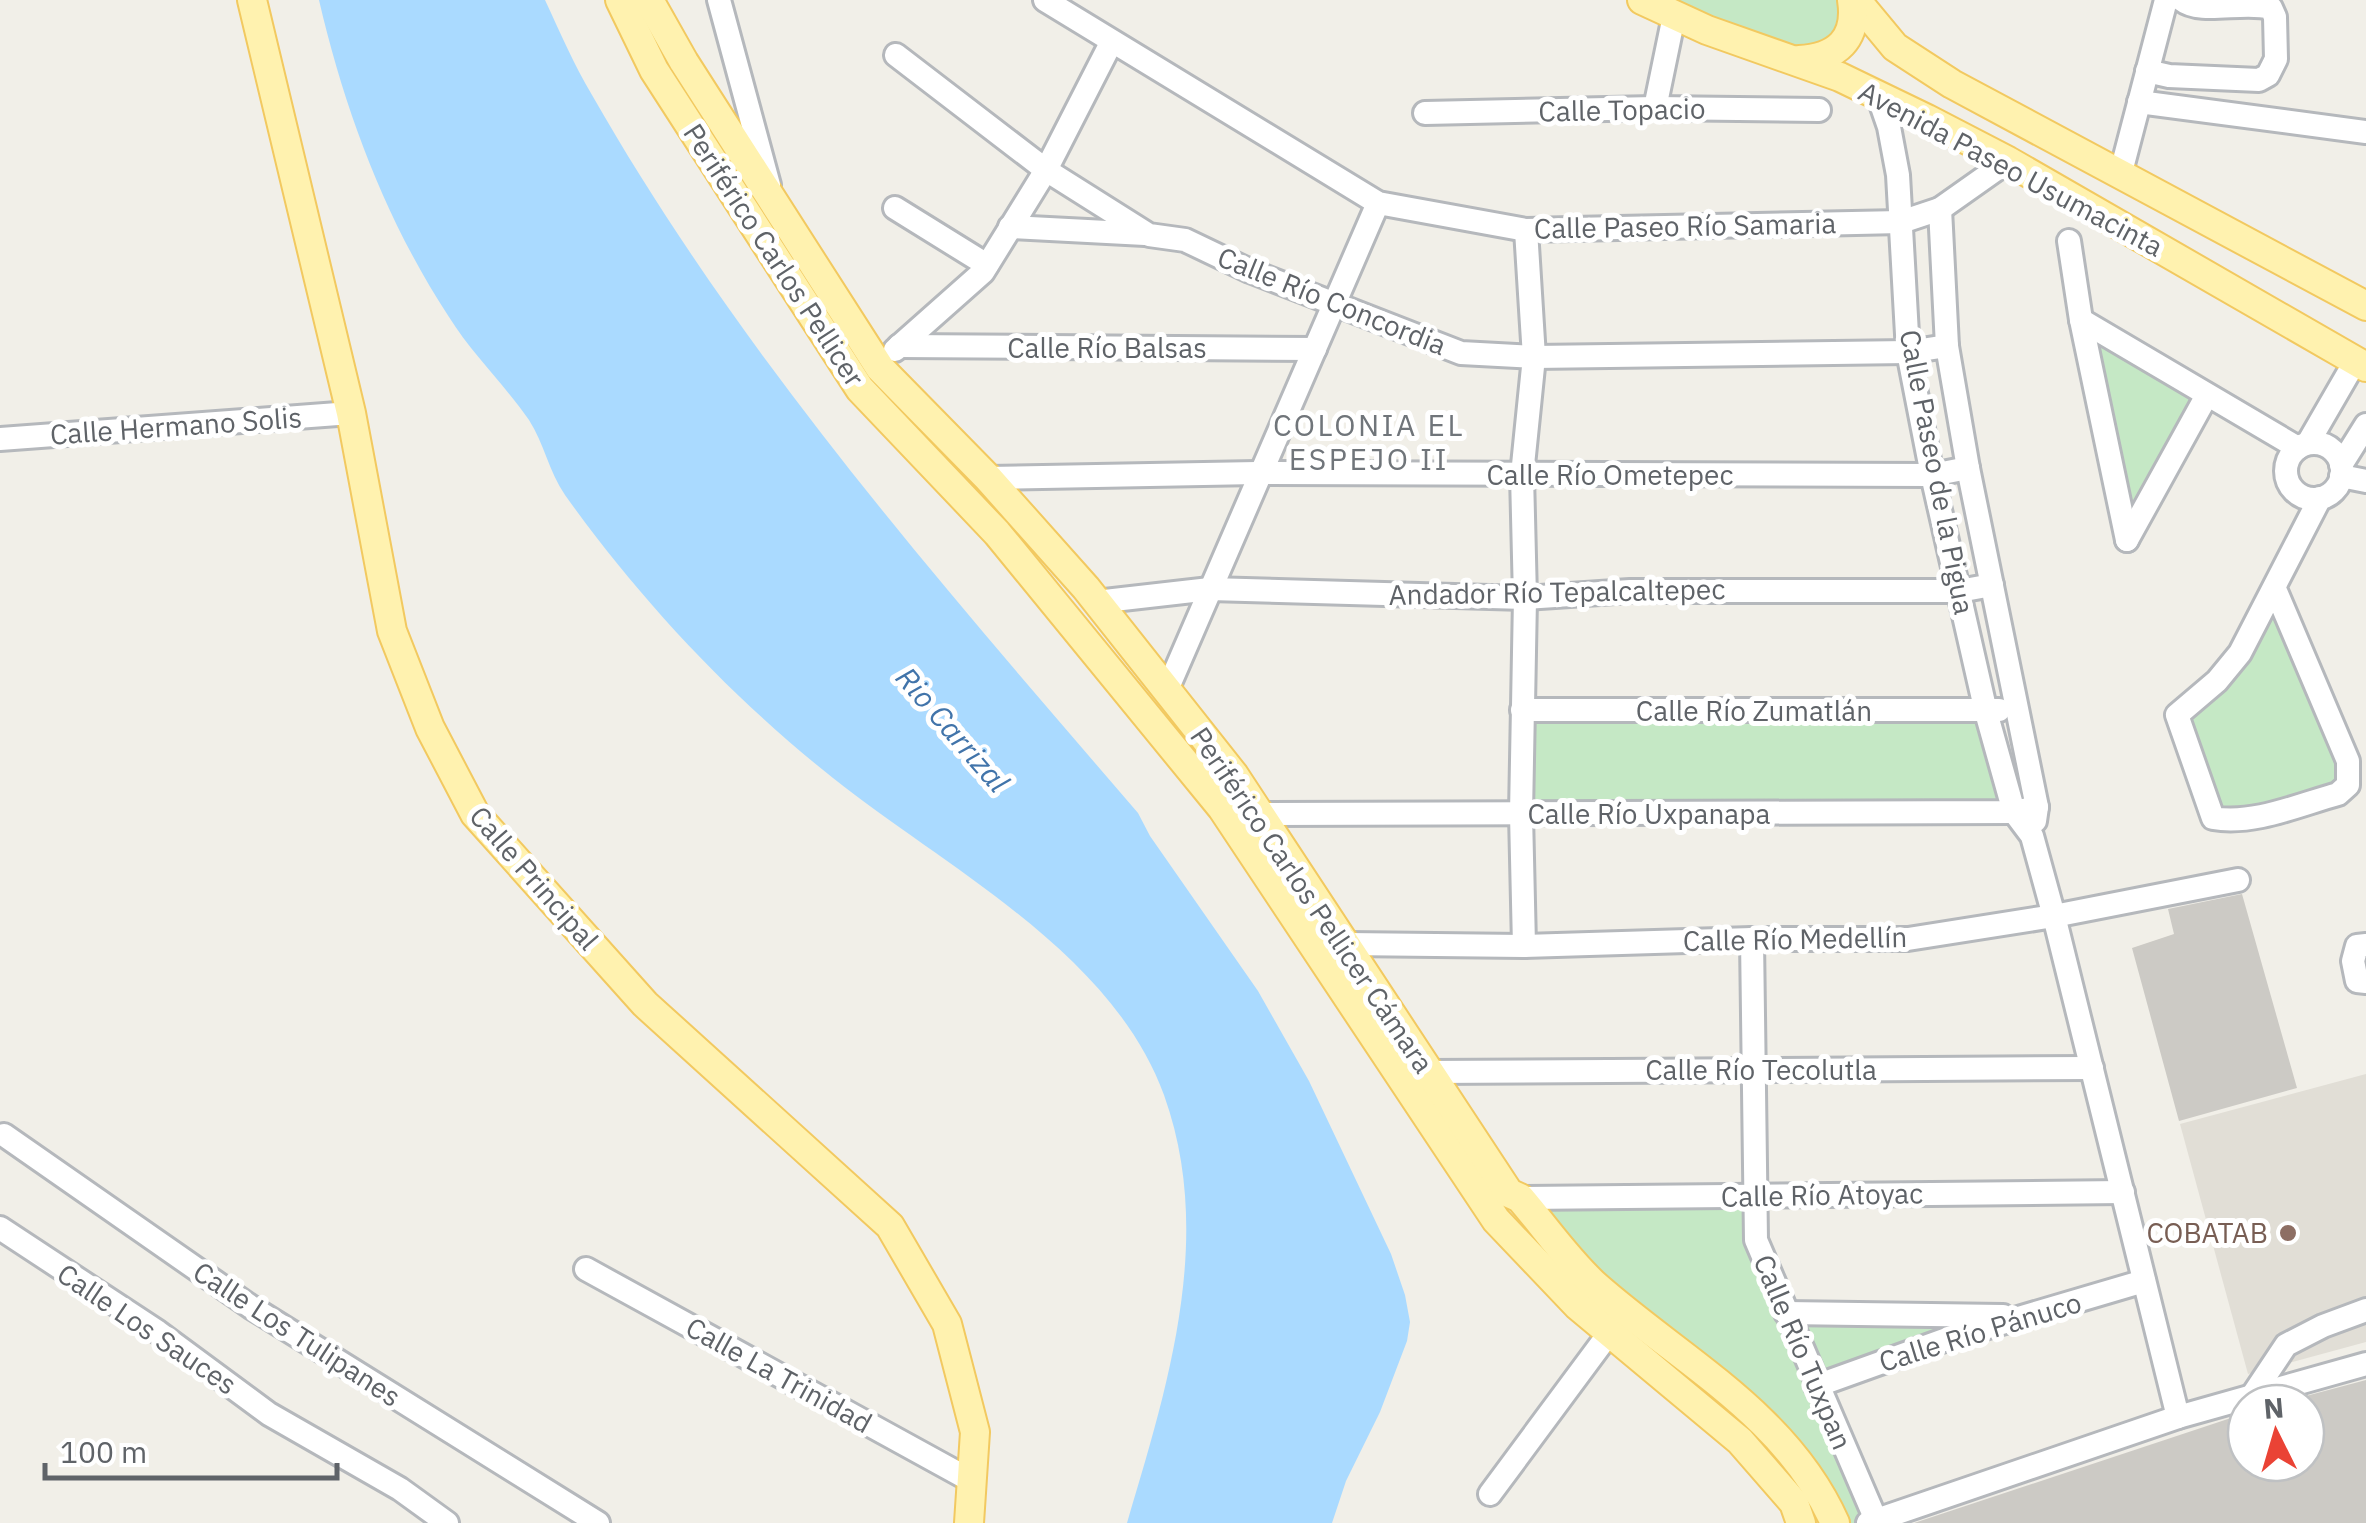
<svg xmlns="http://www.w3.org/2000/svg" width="2366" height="1523" font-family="'IBM Plex Sans',sans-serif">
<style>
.education{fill:#e1ded6}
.green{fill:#c5e8c5}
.water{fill:#aadaff}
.building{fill:#cccac5}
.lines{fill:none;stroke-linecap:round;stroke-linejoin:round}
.minor-casing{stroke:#b5b8bc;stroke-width:28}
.major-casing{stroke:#f2c960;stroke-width:32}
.minor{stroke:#fff;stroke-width:22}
.major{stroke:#fff2af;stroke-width:28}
.education-dot{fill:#8d6e63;stroke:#fff;stroke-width:4}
.labels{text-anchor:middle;stroke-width:10;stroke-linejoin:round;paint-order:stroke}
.street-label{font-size:28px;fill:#5f6368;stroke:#fff}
.education-label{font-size:28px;fill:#785e54;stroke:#fff;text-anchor:end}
.neighbourhood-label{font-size:30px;letter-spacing:2.5px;fill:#70757a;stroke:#fff}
.water-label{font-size:30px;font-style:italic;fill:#4174aa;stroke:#fff}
</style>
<rect width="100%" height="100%" fill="#f1efe8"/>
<!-- education -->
<polygon class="education" points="2366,1074 2366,1342 2248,1374 2180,1124"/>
<!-- green -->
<g class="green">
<polygon points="1642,0 1852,0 1854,8 1818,58"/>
<polygon points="2081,320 2207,395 2127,540"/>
<polygon points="2275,589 2348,785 2213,818 2177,715 2217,681"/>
<polygon points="1522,710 1986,712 2014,812 1521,814"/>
<polygon points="1756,1195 1786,1313 2028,1317 1817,1386 1868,1523 1835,1523 1820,1490 1593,1284 1521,1198"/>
</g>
<!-- water -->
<path class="water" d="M 319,0 L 545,0 C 560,32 574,65 592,95 C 742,358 942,585 1138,813 L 1150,836 L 1258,991 L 1309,1081 L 1391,1254 L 1405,1295 L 1410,1322 L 1407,1341 L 1380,1412 L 1346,1481 L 1332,1523 L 1127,1523 C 1168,1385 1215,1237 1164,1095 C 1112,952 946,868 833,778 C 732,698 640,600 565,495 C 549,472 544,443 529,420 C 504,384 472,354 449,317 C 386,221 345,112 319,0 Z"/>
<!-- building -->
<g class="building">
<polygon points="2242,894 2297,1088 2179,1121 2132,948 2174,934 2168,909"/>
<polygon points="2366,1380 2366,1523 1914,1523 2246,1413 2246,1463 2306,1463 2306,1396"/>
</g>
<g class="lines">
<defs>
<g id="minor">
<polyline points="719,0 769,185"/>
<polyline points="1045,0 1378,203 1526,230 1901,222 1940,209 2008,161"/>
<polyline points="896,55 1046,170 1149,235 1185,240 1250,271 1461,353 1534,357 1908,352 1947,346"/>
<path d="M 2147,71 L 2169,76 L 2259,80 L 2268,75 L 2276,59 L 2275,17 L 2271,8 C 2245,0 2200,15 2182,0"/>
<polyline points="1879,98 1889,127 1898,175 1908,352 1932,475 1986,712 2014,812 2032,836 2054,916 2178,1417"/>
<polyline points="2139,102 2366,132"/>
<polyline points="1655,108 1674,16"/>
<polyline points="1425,113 1655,108 1819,110"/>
<polyline points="2121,172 2166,0"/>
<polyline points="895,208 987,265"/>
<polyline points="1940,209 1947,346 1968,468 2037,807 2035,821"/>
<polyline points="1010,227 1145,234"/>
<polyline points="2069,241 2081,320 2127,540"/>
<polyline points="2081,320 2298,448"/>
<polyline points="899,346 1315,349"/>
<polyline points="895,350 983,272 1046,170 1111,43"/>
<polyline points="0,439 351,413"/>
<polyline points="2308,443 2356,360"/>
<circle cx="2314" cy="471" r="28"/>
<polyline points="2341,465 2366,425"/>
<polyline points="2341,476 2366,481"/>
<polyline points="988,478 1257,473 1932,475 1968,468"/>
<polyline points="2127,540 2207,395"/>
<path d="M 2275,589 L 2348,761 L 2348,785 L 2338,794 C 2298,805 2254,825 2213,818 L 2177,715 L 2217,681 L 2240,653 L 2320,498"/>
<polyline points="1096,602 1210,589 1525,598 1630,591 1959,591 1992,585"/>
<path d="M 1167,690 C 1236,527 1307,365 1378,203"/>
<polyline points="1522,710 1999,710"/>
<polyline points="1260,814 2014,812 2037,807"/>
<polyline points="1752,939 1756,1240 1876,1520"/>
<polyline points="1347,944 1524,946 1752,939 1908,939 2054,916 2238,880"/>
<polyline points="2366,945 2357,946 2353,961 2357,981 2366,982"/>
<polyline points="1524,946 1521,814 1525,598 1522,475 1534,357 1526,230"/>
<polyline points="1429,1072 2092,1068"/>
<polyline points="4,1135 251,1307 598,1523"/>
<polyline points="1520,1198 2123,1192"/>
<polyline points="0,1228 158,1332 269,1414 400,1489 447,1523"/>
<polyline points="586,1269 972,1481"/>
<polyline points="1786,1313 2003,1316"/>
<polyline points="1816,1386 1944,1340 2144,1281"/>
<polyline points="2252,1396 2286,1345 2323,1326 2366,1310"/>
<polyline points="1490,1494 1610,1332"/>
<polyline points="1868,1523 2178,1417 2366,1364"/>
</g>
<g id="major">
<polyline points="252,0 351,413 392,631 430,728 475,814 645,1004 890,1226 947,1324 975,1432 969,1523"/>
<polyline points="620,0 654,70 860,389 997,533 1222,808 1496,1220 1578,1306 1740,1441 1794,1503 1801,1523"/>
<path d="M 649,0 L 684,62 L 880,368 L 988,478 L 1086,588 L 1234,775 L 1509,1193 L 1520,1198 C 1545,1227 1568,1261 1596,1286 C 1681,1361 1787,1415 1835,1523"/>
<polyline points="1642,0 1707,30 1840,77 1927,119 2008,161 2366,367"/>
<polyline points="1856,0 1895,47 1952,84 2366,306"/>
<path d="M 1799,60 C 1837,58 1858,39 1852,0"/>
</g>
</defs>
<!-- minor casing -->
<use href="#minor" class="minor-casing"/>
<!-- major casing -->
<use href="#major" class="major-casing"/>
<!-- minor -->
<use href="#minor" class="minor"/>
<!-- major -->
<use href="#major" class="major"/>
</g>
<!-- markers -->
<circle class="education-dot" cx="2288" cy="1233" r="10"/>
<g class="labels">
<!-- street labels -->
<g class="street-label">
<text transform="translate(1622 110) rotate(-1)" y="10">Calle Topacio</text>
<text transform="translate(2011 169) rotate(28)" y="10">Avenida Paseo Usumacinta</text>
<text transform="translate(1685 226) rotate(-1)" y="10">Calle Paseo Río Samaria</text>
<text transform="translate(774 255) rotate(57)" y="10">Periférico Carlos Pellicer</text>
<text transform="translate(1332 301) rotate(22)" y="10">Calle Río Concordia</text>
<text x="1107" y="358">Calle Río Balsas</text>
<text transform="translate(176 426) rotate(-4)" y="10">Calle Hermano Solis</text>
<text transform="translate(1937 472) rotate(79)" y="10">Calle Paseo de la Pigua</text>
<text x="1610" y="485">Calle Río Ometepec</text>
<text transform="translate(1557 592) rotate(-1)" y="10">Andador Río Tepalcaltepec</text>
<text x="1754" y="721">Calle Río Zumatlán</text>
<text x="1649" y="824">Calle Río Uxpanapa</text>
<text transform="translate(534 878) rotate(49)" y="10">Calle Principal</text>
<text transform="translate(1312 900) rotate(56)" y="10">Periférico Carlos Pellicer Cámara</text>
<text transform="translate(1795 939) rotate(-1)" y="10">Calle Río Medellín</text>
<text x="1761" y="1080">Calle Río Tecolutla</text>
<text transform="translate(1822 1195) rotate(-1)" y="10">Calle Río Atoyac</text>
<text transform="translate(147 1329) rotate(34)" y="10">Calle Los Sauces</text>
<text transform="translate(1980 1332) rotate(-17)" y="10">Calle Río Pánuco</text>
<text transform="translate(297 1334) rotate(33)" y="10">Calle Los Tulipanes</text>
<text transform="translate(1803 1352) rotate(67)" y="10">Calle Río Tuxpan</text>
<text transform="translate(779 1375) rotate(29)" y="10">Calle La Trinidad</text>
</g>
<!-- education labels -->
<g class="education-label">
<text x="2268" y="1243">COBATAB</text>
</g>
<!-- neighbourhood labels -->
<g class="neighbourhood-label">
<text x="1369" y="436">COLONIA EL<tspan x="1369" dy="34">ESPEJO II</tspan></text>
</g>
<!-- water labels -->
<g class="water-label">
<text transform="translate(952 730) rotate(49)" y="10">Rio Carrizal</text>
</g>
</g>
<!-- north arrow -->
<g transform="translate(2276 1433) rotate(355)"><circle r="48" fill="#ffffff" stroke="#bfc1c3" stroke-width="2.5"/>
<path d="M0-8L18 38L0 25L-18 38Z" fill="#ea4335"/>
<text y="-15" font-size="28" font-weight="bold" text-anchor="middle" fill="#5f6368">N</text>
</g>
<!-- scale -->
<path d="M45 1463v15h292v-15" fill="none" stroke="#5f6368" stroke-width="5"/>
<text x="60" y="1463" font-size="30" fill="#5f6368" stroke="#ffffff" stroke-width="8" paint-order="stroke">100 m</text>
</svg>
